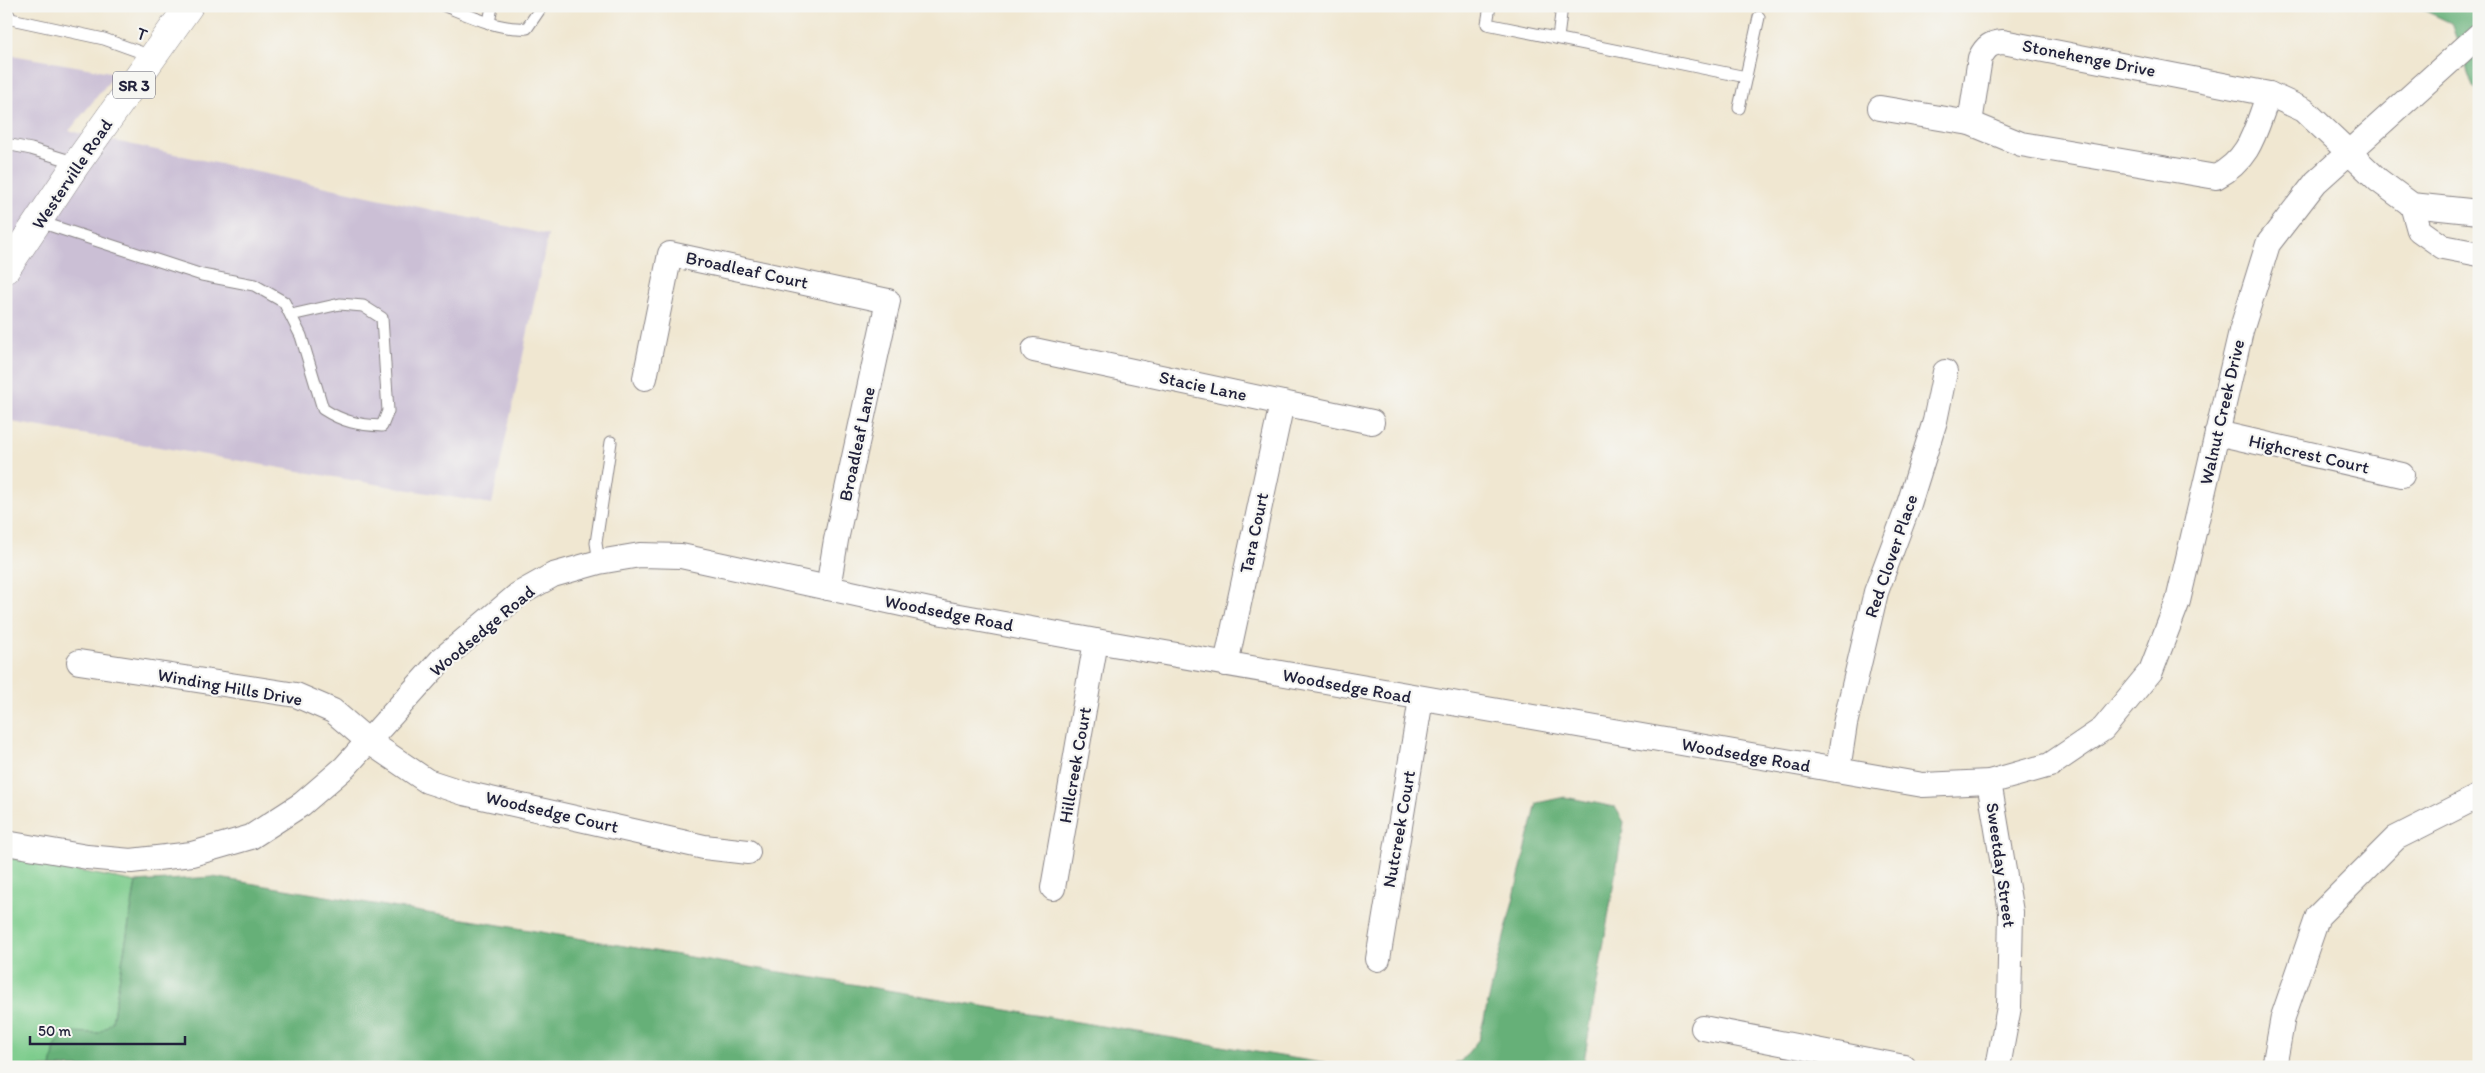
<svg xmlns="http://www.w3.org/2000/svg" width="2485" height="1073" font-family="Itim,sans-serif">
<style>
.industrial{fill:#cbbfd5}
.green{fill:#7dcc8c;stroke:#507764}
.forest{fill:#66b078;stroke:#44695a}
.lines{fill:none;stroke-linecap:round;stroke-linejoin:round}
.lane-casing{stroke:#898486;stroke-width:13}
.street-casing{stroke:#898486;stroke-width:26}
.primary-casing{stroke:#898486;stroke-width:29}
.lane{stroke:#fff;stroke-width:11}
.street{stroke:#fff;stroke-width:24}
.primary{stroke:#fff;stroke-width:28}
.labels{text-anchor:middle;stroke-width:4.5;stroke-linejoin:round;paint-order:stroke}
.shield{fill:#f6f6f2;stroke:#626272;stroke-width:1}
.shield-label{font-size:16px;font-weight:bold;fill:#22223b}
.street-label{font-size:18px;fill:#22223b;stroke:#f6f6f2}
</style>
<rect width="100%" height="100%" fill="#f6f6f2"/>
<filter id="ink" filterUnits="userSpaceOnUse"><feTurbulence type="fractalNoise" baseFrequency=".02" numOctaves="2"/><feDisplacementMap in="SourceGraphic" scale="10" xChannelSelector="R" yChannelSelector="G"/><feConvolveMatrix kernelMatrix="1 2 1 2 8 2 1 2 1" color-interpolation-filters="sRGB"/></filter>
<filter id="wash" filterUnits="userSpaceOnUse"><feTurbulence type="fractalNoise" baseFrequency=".0096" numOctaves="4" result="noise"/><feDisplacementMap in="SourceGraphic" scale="20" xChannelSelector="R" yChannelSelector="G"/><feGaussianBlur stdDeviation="1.12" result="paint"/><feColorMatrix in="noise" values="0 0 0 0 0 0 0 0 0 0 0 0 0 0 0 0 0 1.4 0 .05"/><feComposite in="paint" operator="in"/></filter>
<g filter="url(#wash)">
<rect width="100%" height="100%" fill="#f0e7d1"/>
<!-- industrial -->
<polygon class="industrial" points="6,54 116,73 69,131 548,235 492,504 6,421"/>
<!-- green -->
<polygon class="green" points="6,857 136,882 112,1022 100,1033 65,1032 55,1047 51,1067 6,1067"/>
<!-- forest -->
<g class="forest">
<polygon points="2415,6 2479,6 2479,91 2473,87 2451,23"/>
<polygon points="1565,797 1615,807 1624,822 1583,1067 1446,1067 1461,1061 1479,1039 1537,803"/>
<polygon points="213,877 1346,1067 51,1067 55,1047 65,1032 99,1033 112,1022 136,882"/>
</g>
</g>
<g filter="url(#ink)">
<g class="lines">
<defs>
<g id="lane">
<path d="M 445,6 C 470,16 499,30 527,28 L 542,6"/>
<polyline points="1490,6 1487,24 1746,77"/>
<polyline points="6,10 11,19 104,39 154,57"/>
<polyline points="489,23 492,6"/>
<polyline points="1558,38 1562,6"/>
<polyline points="1739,108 1759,17"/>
<polyline points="6,144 31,149 77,163"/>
<path d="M 40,222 L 202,275 L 254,285 L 284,302 L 301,336 L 323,409 C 343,422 359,425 382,426 L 388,411 L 382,318 L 363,306 L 340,304 L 291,315"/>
<polyline points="599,562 596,543 611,442"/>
</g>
<g id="street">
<path d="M 1880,108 L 1970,123 L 2021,144 L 2216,177 C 2252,158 2255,129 2269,94"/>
<path d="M 1970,123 L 1980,58 C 1986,46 1991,43 2003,42 L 2269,94 L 2304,110 L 2378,180 L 2412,205 L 2479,212"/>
<polyline points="2412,205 2419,230 2443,247 2479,254"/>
<polyline points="1034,350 1372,422"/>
<polyline points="645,378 670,254 888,301 836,540 828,588"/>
<polyline points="2217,433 2402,475"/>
<polyline points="79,662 296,695 333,711 368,741 427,781 464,793 704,847 748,852"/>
<polyline points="1226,664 1282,403"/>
<polyline points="1838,770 1845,724 1876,592 1909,504 1935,421 1945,372"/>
<polyline points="1989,782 2011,912 2009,1007 1998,1067"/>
<polyline points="6,843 87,857 131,861 192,854 251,837 302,804 345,767 442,659 519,594 553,575 599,562 640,555 681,556 943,613 1096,641 1923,785 1989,782 2050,765 2103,729 2151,671 2178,601 2241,331 2268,244 2316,182 2479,35"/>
<polyline points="1053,888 1096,641"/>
<polyline points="1378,959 1421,699"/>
<polyline points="1703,1028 1904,1067"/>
<polyline points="2274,1067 2283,1017 2318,916 2396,838 2479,796"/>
</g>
<polyline id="primary" points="6,269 77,163 189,6"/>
</defs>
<!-- lane casing -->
<use href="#lane" class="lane-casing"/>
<!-- street casing -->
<use href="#street" class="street-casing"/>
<!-- primary casing -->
<use href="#primary" class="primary-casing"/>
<!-- lane -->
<use href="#lane" class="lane"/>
<!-- street -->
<use href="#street" class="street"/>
<!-- primary -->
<use href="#primary" class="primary"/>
</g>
</g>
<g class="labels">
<!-- shield labels -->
<rect class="shield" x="113" y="71.5" width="42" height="27" rx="4"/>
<g class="shield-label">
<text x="134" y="91">SR 3</text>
</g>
<!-- street labels -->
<g class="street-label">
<text transform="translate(142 34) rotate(20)" y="6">T</text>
<text transform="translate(2089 58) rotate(11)" y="6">Stonehenge Drive</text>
<text transform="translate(72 174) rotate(-56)" y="6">Westerville Road</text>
<text transform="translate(747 270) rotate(12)" y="6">Broadleaf Court</text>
<text transform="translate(1203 386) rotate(12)" y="6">Stacie Lane</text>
<text transform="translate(2222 412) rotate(-77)" y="6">Walnut Creek Drive</text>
<text transform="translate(857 444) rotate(-78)" y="6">Broadleaf Lane</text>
<text transform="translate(2309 454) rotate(13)" y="6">Highcrest Court</text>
<text transform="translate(1254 533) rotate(-78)" y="6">Tara Court</text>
<text transform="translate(1891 556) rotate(-71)" y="6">Red Clover Place</text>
<text transform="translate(949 613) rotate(11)" y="6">Woodsedge Road</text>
<text transform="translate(482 631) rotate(-40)" y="6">Woodsedge Road</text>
<text transform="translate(1347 686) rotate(10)" y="6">Woodsedge Road</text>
<text transform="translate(230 687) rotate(10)" y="6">Winding Hills Drive</text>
<text transform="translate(1746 755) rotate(10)" y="6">Woodsedge Road</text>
<text transform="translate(1075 765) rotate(-80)" y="6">Hillcreek Court</text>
<text transform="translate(552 812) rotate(13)" y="6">Woodsedge Court</text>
<text transform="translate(1399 829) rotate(-80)" y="6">Nutcreek Court</text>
<text transform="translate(2001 865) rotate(82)" y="6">Sweetday Street</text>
</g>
</g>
<!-- margin -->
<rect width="2485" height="1073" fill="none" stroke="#f6f6f2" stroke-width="25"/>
<!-- scale -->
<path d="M30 1036v8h155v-8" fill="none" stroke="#22223b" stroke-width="2.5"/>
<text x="38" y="1036" font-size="15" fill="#22223b" stroke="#f6f6f2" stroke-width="4" paint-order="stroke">50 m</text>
</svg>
